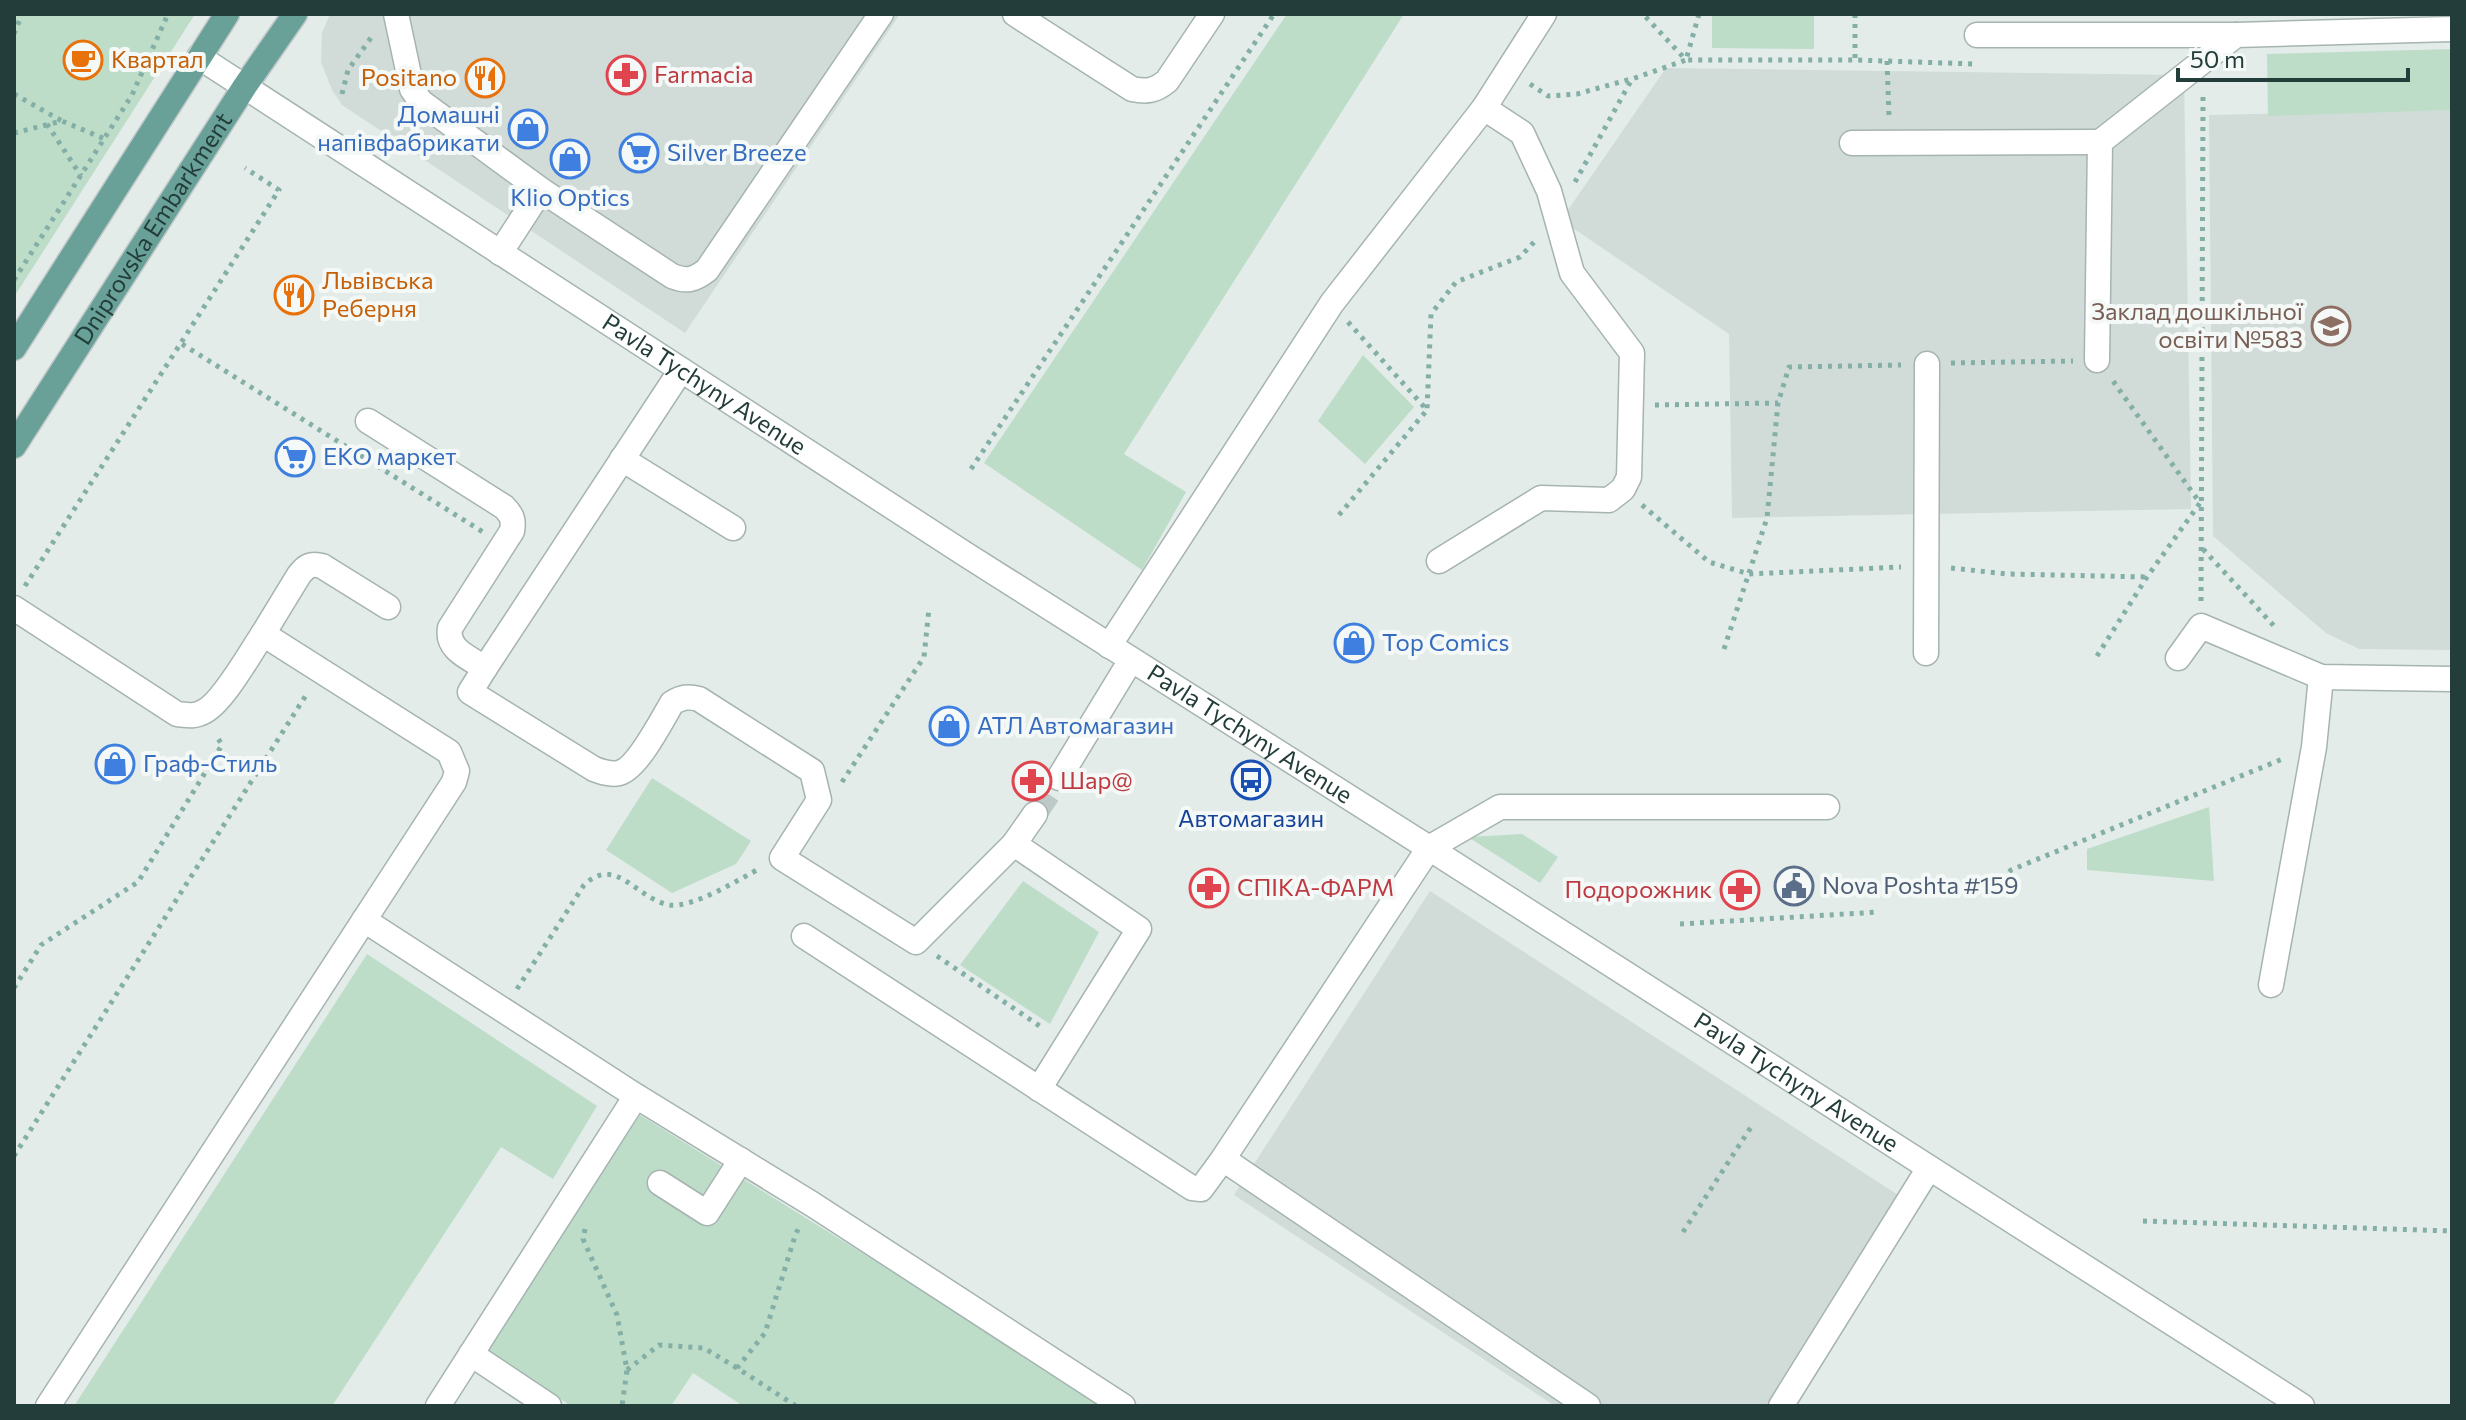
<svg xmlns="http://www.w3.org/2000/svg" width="2466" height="1420" font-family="Commissioner,sans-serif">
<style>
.built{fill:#d1dcd9}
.green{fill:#bdddc9}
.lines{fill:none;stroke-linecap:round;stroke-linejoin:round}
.minor-tunnel{stroke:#bdc9c6;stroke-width:24;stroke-dasharray:24 12;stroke-linecap:butt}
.minor-casing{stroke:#a6b4b1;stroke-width:27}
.major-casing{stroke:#c1c9c8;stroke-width:27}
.path{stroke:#84afa7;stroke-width:5;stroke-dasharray:4 6;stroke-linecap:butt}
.minor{stroke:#fff;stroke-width:24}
.major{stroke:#69a199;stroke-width:24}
.labels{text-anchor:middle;stroke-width:8;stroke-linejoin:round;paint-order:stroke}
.food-label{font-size:24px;fill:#c56008;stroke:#f4f9f7;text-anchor:start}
.health-label{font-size:24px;fill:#be3a42;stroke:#f4f9f7;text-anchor:start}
.shop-label{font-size:24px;fill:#366cbe;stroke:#f4f9f7;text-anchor:start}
.street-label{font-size:24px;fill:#233d3a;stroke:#f4f9f7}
.education-label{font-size:24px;fill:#785e54;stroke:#f4f9f7;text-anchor:end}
.transit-label{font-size:24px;fill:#164399;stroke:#f4f9f7}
.service-label{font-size:24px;fill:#4e5e75;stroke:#f4f9f7;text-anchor:start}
</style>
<rect width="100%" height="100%" fill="#e3ece9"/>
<!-- built -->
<g class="built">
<polygon points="330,14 900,14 685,333 342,105 332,90 321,62 322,33"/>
<polygon points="1666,68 2184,75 2191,509 1732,518 1729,334 1561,220"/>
<polygon points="2452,110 2452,650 2359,649 2326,633 2213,536 2209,115"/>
<polygon points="1430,891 1909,1202 1781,1406 1555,1406 1234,1195"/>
</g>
<!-- green -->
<g class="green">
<polygon points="14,14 195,14 14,297"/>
<polygon points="1287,14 1404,14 1124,454 1186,492 1142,570 984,463"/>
<polygon points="1712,14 1814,14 1814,49 1712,48"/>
<polygon points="2452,49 2452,110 2268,116 2267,54"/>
<polygon points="1363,355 1414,407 1365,464 1318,421"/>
<polygon points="652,778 751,841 736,864 672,893 606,850"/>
<polygon points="2209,807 2214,881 2087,870 2087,849"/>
<polygon points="1522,834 1558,857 1540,883 1468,837"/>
<polygon points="1023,881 1099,932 1050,1024 960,965"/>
<polygon points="367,954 597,1106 553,1179 501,1147 332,1406 74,1406"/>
<polygon points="640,1115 1109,1406 743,1406 693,1373 671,1406 571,1406 487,1350"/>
</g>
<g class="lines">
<!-- minor-tunnel -->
<polyline class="minor-tunnel" points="1035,814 1059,778"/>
<defs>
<g id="minor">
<path d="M 396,14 L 412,89 L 421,102 L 541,190 L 672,276 C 687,282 694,280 707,270 L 881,14"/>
<path d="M 1015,14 L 1132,89 C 1147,92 1155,91 1167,81 L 1212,14"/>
<polyline points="1977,35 2236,35"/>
<path id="s1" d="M 199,57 L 965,554 L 1429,848 L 2302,1406"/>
<polyline points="1852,143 2100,142"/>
<polyline points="500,253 541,190"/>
<polyline points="2097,360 2100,142 2236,35 2452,29"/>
<path d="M 368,421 L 504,507 C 512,515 514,520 512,531 L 450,628 C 446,650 470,658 485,668 L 470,692 L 594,769 C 602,772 610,775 619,773 C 637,769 662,720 672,703 C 682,697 688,696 699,699 L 812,771 L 819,800 L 782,858 L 916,942 L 1014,844 L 1035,814"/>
<polyline points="622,459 733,528"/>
<polyline points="1439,561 1541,498 1609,500 1623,489 1629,477 1632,353 1572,273 1549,191 1522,133 1484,108"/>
<path d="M 14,608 L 177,714 C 187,715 194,717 203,712 C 222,704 250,653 263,634 L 449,752 L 457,771 L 454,782 L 48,1406"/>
<path d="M 263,634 L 299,575 C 306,566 311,563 322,566 L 388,607"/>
<polyline points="1109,646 1332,303 1484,108 1544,14"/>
<polyline points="1926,653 1927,364"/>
<polyline points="2178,658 2201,626 2321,677 2452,679"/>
<polyline points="485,668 681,370"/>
<polyline points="1059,778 1131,660"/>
<polyline points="1014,844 1139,929 1039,1089"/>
<polyline points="364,920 636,1096 812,1204 1123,1406"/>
<polyline points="804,936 1192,1188 1201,1189 1223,1159 1429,848 1500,807 1827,807"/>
<polyline points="2271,985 2314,747 2321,677"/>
<polyline points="1223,1159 1588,1406"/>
<polyline points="660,1183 707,1213 741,1160"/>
<polyline points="471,1354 549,1406"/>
<polyline points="438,1406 636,1096"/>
<polyline points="1781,1406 1929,1168"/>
</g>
<g id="major">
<polyline points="14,348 227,14"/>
<path id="s2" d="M 14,446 L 245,86 L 295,14"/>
</g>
</defs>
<!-- minor casing -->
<use href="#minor" class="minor-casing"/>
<!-- major casing -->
<use href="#major" class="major-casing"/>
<!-- path -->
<g class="path">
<polyline points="1699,14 1686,60 1855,60 1975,64"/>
<polyline points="1855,14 1855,60"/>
<polyline points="14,34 22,14"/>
<polyline points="1887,61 1889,116"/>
<polyline points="1530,84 1548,96 1577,94 1631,79"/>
<polyline points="14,94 62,121"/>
<polyline points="342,94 348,70 373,35"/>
<polyline points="47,124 81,176"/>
<polyline points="14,133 62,121 105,139"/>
<polyline points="1575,182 1632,79 1686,60 1643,14"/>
<polyline points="14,280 132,95 168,14"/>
<polyline points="1348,322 1427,410 1431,314 1456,282 1520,257 1536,240"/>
<polyline points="182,344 483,532"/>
<polyline points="1951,363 2073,361"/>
<polyline points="1655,405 1778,403"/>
<polyline points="971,469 1274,14"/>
<polyline points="1642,505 1709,562 1749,574 1901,567"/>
<polyline points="1339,515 1427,410"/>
<polyline points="2203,549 2275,627"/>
<polyline points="1951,568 2007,574 2147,577"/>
<polyline points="25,586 279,190 245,168"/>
<polyline points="2201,601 2203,95"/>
<polyline points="1724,649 1767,518 1778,403 1789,367 1901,365"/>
<polyline points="2097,656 2147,577 2200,503 2113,381"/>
<polyline points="842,782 924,657 929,608"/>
<polyline points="1996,887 2011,870 2285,758"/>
<polyline points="1680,924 1879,912"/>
<polyline points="937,956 1044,1029"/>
<polyline points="14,988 41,945 138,882 222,745 216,735"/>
<path d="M 517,989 L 584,885 C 616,854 637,900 670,905 C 694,908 739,879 761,868"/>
<polyline points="14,1156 308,692"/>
<polyline points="2143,1221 2452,1231"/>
<polyline points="585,1229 583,1239 617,1315 627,1370 622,1406"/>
<polyline points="1683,1232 1753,1124"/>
<polyline points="627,1370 659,1345 704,1348 737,1368"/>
<polyline points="796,1406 737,1368 765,1333 795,1236 799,1227"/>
</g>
<!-- minor -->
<use href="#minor" class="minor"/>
<!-- major -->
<use href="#major" class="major"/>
</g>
<!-- icons -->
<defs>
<symbol id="cafe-ring" viewBox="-11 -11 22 22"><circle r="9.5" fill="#f4f9f7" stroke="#e8710a" stroke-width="1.5"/><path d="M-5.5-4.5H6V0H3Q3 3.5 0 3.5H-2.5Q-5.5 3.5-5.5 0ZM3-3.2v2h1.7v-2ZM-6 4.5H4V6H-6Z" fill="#e8710a"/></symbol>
<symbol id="pharmacy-ring" viewBox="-11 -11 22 22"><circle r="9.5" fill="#f4f9f7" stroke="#e0444e" stroke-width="1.5"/><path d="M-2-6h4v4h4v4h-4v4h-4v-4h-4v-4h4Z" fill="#e0444e"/></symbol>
<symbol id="restaurant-ring" viewBox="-11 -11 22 22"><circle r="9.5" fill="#f4f9f7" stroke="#e8710a" stroke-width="1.5"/><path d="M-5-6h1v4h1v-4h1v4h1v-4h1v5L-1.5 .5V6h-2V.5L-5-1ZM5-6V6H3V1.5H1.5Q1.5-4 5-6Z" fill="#e8710a"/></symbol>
<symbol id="shop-ring" viewBox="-11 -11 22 22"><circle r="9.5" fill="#f4f9f7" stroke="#3f7fe0" stroke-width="1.5"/><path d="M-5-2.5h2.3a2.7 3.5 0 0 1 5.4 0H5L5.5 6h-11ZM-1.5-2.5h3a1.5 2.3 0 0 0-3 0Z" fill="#3f7fe0"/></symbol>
<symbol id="supermarket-ring" viewBox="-11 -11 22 22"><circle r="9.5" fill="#f4f9f7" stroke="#3f7fe0" stroke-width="1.5"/><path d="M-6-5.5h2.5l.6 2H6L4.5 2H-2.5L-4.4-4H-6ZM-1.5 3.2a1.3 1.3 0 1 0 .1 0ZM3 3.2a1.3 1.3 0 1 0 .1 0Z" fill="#3f7fe0"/></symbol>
<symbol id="school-ring" viewBox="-11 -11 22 22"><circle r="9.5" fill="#f4f9f7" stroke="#8d6e63" stroke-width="1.5"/><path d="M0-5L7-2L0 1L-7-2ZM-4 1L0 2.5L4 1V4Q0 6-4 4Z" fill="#8d6e63"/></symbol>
<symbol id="bus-ring" viewBox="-11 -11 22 22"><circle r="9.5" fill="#f4f9f7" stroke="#1a4fb4" stroke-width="1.5"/><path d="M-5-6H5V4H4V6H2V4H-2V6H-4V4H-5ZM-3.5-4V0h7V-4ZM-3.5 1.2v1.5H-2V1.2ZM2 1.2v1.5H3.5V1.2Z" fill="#1a4fb4"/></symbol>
<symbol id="civic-ring" viewBox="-11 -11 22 22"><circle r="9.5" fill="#f4f9f7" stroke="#5c6f8a" stroke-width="1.5"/><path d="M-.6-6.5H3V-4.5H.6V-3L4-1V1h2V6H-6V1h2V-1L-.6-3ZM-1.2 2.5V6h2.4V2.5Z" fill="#5c6f8a"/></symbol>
</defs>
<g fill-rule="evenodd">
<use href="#cafe-ring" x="61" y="38" width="44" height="44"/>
<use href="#pharmacy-ring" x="604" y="53" width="44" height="44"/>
<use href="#restaurant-ring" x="463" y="56" width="44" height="44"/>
<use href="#shop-ring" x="506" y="107" width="44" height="44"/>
<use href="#supermarket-ring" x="617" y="131" width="44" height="44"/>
<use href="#shop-ring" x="548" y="137" width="44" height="44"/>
<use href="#restaurant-ring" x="272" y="273" width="44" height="44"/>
<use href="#school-ring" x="2309" y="304" width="44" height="44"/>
<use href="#supermarket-ring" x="273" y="435" width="44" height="44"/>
<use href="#shop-ring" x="1332" y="621" width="44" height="44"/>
<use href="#shop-ring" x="927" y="704" width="44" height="44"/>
<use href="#shop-ring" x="93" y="742" width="44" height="44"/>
<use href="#bus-ring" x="1229" y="758" width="44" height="44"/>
<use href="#pharmacy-ring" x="1010" y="759" width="44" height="44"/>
<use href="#civic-ring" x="1772" y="864" width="44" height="44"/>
<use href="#pharmacy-ring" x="1187" y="866" width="44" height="44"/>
<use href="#pharmacy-ring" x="1718" y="868" width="44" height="44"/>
</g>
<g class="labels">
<!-- food labels -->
<g class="food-label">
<text x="111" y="68">Квартал</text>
<text x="457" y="86" text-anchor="end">Positano</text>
<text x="322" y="289">Львівська<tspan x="322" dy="28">Реберня</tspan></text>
</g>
<!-- health labels -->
<g class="health-label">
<text x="654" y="83">Farmacia</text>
<text x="1060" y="789">Шар@</text>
<text x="1237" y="896">СПІКА-ФАРМ</text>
<text x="1712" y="898" text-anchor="end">Подорожник</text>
</g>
<!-- shop labels -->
<g class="shop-label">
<text x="500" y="123" text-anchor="end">Домашні<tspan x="500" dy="28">напівфабрикати</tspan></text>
<text x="667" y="161">Silver Breeze</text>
<text x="570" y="206" text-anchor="middle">Klio Optics</text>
<text x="323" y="465">ЕКО маркет</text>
<text x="1382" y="651">Top Comics</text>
<text x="977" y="734">АТЛ Автомагазин</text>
<text x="143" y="772">Граф-Стиль</text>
</g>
<!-- street labels -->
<g class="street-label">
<text dy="8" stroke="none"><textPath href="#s2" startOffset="258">Dniprovska Embarkment</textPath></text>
<text dy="8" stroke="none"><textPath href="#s1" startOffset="602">Pavla Tychyny Avenue</textPath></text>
<text dy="8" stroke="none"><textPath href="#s1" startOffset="1250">Pavla Tychyny Avenue</textPath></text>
<text dy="8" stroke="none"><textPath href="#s1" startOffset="1898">Pavla Tychyny Avenue</textPath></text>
</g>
<!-- education labels -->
<g class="education-label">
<text x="2303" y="320">Заклад дошкільної<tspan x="2303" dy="28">освіти №583</tspan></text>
</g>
<!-- transit labels -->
<g class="transit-label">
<text x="1251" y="827">Автомагазин</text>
</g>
<!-- service labels -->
<g class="service-label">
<text x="1822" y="894">Nova Poshta #159</text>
</g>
</g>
<!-- border -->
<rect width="2466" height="1420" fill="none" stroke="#233d3a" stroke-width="32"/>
<!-- scale -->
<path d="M2178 68v12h230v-12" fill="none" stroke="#233d3a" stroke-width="4"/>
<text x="2190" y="68" font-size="24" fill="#233d3a" stroke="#f4f9f7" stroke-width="6" paint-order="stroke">50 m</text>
</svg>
